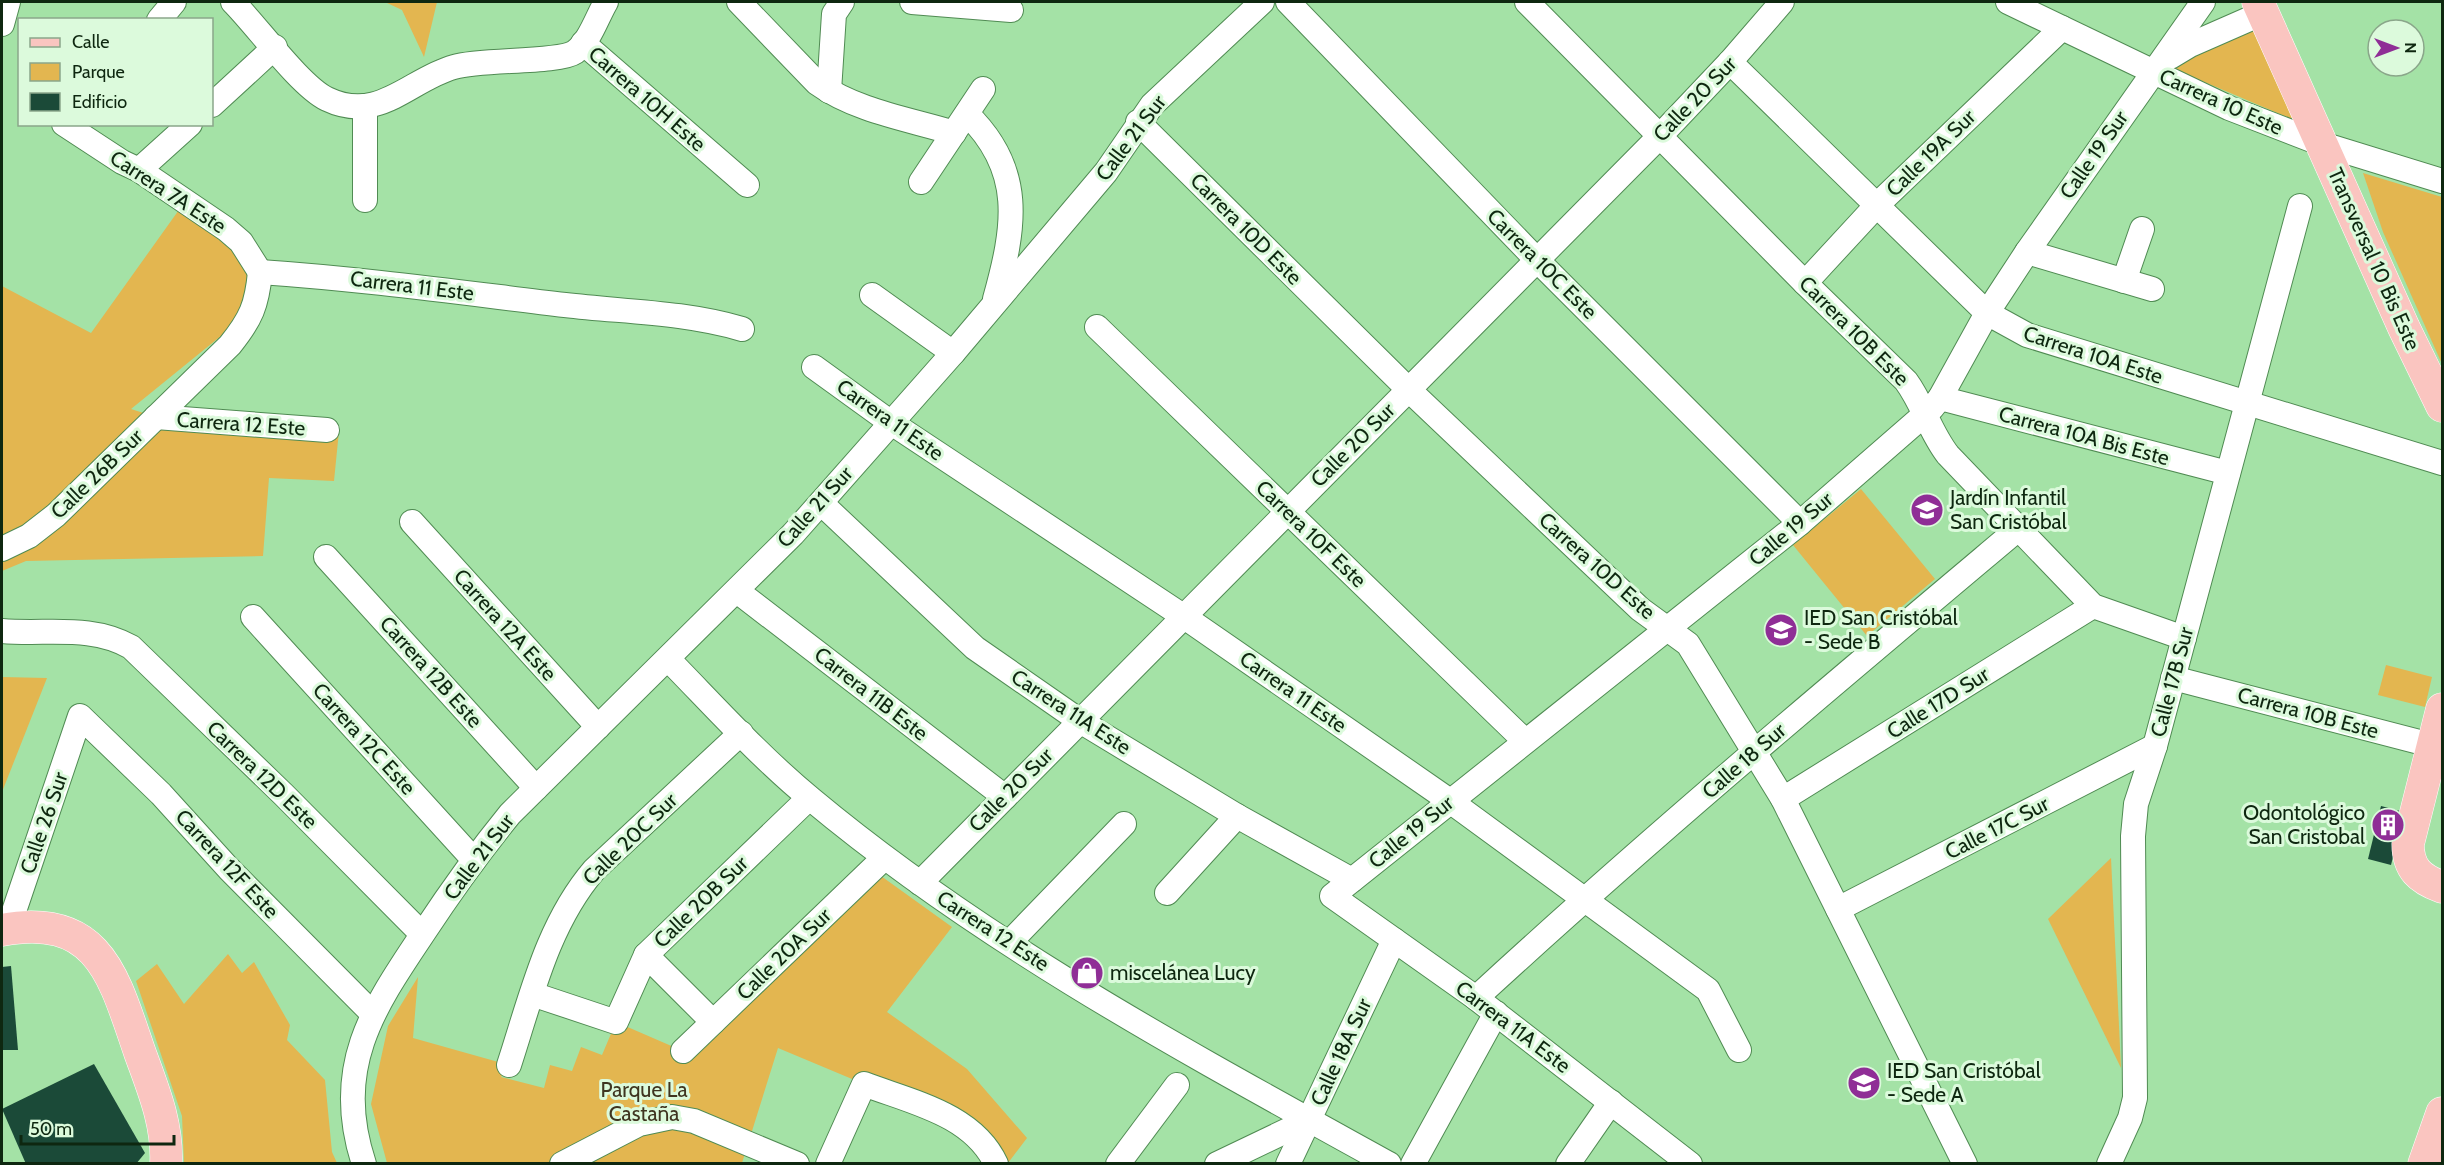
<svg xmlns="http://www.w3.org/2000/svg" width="2444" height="1165" font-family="Cabin,sans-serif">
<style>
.green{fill:#e3b650}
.building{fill:#1b4a38}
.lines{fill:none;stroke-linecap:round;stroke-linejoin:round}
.minor-casing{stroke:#508b53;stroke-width:26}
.major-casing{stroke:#fff;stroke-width:33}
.minor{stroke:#fff;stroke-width:24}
.major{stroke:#fac5c0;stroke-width:32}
.labels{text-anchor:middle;stroke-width:6;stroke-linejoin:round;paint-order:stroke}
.street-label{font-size:21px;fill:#0e2710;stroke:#dcfadc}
.poi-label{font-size:21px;fill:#0e2710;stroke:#dcfadc;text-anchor:start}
.park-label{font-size:21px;fill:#3f3520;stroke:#dcfadc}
</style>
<rect width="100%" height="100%" fill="#a4e2a6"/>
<!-- green -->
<g class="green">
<polygon points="385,2 437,2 424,57 402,10"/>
<polygon points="2256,29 2301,123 2169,67"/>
<polygon points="2363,173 2442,197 2442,364 2383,232"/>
<polygon points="181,207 241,256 250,273 244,305 232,327 131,409 156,417 339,431 334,481 269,478 263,556 26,561 2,571 2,286 91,333"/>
<polygon points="1861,489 1935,579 1867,636 1793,545"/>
<polygon points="2386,665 2432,677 2425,707 2378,695"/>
<polygon points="2,677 47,678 2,792"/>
<polygon points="2111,858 2121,1068 2048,919"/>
<polygon points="881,876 952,927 887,1012 967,1069 1027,1138 1008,1163 996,1163 990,1152 864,1084 778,1048 742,1163 387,1163 371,1104 388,1026 418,977 413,1038 509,1065 501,1077 544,1088 550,1065 572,1071 581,1047 602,1055 616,1022 683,1051"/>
<polygon points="228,954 242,973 254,962 290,1025 287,1040 325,1080 332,1152 337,1163 184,1163 182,1116 136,981 157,964 184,1004"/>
</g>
<!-- building -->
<g class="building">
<polygon points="2381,806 2404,812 2391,865 2368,859"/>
<polygon points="11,966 18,1050 2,1050 2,967"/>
<polygon points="94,1064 145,1153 136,1164 26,1164 2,1109"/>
</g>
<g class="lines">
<defs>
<g id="minor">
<path d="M 233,2 C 257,26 300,86 327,99 C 379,124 410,79 454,67 C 481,59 559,63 575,52 C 590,41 597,17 606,2"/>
<path d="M 739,2 L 817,83 C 856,111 908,119 954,133"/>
<polyline points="912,2 1011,10"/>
<polyline points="1288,2 1537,260 1800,523"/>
<path d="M 1527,2 L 1805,283 L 1906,381 C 1923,404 1930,432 1948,455 L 2093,606 L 2184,638"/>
<polyline points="2008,2 2229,108 2322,144 2442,181"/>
<polyline points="159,20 174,2"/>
<polyline points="2,24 8,2"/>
<polyline points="583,43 747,185"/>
<polyline points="2170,57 2190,45 2263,13"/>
<polyline points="1730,62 1987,313 2027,335 2442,463"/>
<polyline points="829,91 834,14 842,2"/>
<polyline points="212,105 275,47"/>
<polyline points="365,106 365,200"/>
<path d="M 967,114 C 1025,170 1015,227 995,299"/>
<polyline points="1138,122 1408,389 1640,609 1688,644 1783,799 1965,1164"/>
<polyline points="64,124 122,162 139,170 226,229 241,242 260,272"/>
<polyline points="139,170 190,124"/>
<polyline points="921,182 983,89"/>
<polyline points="2027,252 2152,289"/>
<path d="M 260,272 C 363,279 464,293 565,305 C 625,312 684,312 742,329"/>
<polyline points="2124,281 2142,229"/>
<polyline points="1805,283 1878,204 2062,28"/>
<polyline points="872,295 953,353"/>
<polyline points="1097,327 1525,741"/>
<polyline points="814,367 890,422 1183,616 1450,801 1708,990 1739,1050"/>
<polyline points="1940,398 2228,473"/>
<polyline points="156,417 327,430"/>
<polyline points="821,503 975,648 1080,721 1237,816 1352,880"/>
<polyline points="412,522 598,727"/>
<path d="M 2,549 L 29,536 L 56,515 L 230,345 C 251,319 257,305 260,272"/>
<polyline points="326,557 536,788"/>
<polyline points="737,591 1005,797"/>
<polyline points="253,617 474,860"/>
<path d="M 2,631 C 46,635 91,624 131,647 L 284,795 L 422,934"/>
<path d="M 669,660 C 715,707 760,757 811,799 C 986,945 1190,1054 1389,1164"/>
<polyline points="2173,678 2442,748"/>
<polyline points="1783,799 2093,606"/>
<polyline points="920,883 1660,136 1730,62 1782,2"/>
<polyline points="1167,893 1237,816"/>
<polyline points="1838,909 2155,746"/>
<polyline points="8,929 80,716 161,794 229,869 372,1013"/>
<polyline points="1010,942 1124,824"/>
<polyline points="646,955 713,1022"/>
<polyline points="532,994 616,1022 646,955 809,798"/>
<path d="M 1476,998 C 1652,836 1835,683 2018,529"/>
<polyline points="683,1051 884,858"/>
<path d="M 509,1065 C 531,998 547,925 594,870 L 741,733"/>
<path d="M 364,1164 C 332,1067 373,1008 424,932 C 451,891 479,852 510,814 L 793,534 L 953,353 L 1106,172 L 1152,105 L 1262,2"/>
<polyline points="562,1164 639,1124 672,1117 694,1121 797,1164"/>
<path d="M 828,1164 L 864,1084 C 911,1102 973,1114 996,1164"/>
<polyline points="1118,1164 1177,1085"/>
<polyline points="1217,1164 1309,1120"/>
<polyline points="1288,1164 1394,940"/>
<polyline points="1413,1164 1496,1013"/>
<polyline points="1568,1164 1611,1102"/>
<polyline points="1690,1164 1476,998 1332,896 1800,523 1932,408 1940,398 1987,313 2027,252 2203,2"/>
<polyline points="2109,1164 2130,1118 2135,1098 2133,836 2136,804 2155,746 2300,206"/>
</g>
<g id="major">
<polyline points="2258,2 2404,328 2442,406"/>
<path d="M 2442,709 L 2408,844 C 2408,869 2420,879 2442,887"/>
<path d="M 2,930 C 100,912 114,978 140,1053 C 153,1089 168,1124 166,1164"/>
<polyline points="2424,1164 2442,1113"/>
</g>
</defs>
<!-- minor casing -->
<use href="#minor" class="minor-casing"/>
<!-- major casing -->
<use href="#major" class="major-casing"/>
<!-- minor -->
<use href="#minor" class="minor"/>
<!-- major -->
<use href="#major" class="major"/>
</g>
<!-- icons -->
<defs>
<symbol id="school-disc" viewBox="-11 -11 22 22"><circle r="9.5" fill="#8f2e96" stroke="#dcfadc"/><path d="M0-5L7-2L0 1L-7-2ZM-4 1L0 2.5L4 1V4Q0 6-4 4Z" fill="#fff"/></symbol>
<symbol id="building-disc" viewBox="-11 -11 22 22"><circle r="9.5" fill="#8f2e96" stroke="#dcfadc"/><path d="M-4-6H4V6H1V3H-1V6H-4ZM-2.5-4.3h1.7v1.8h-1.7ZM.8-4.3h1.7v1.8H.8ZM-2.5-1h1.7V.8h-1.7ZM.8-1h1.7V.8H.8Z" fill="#fff"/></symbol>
<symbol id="shop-disc" viewBox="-11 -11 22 22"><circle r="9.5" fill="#8f2e96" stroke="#dcfadc"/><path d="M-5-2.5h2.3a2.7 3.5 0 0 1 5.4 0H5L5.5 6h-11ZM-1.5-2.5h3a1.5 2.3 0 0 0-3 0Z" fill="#fff"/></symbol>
</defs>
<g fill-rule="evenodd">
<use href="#school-disc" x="1908" y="491" width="38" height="38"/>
<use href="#school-disc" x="1762" y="611" width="38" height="38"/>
<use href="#building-disc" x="2369" y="806" width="38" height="38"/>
<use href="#shop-disc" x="1068" y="954" width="38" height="38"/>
<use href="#school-disc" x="1845" y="1064" width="38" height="38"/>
</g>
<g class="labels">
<!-- street labels -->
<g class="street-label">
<text transform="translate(647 99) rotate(41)" y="7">Carrera 10H Este</text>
<text transform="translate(1695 99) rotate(-46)" y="7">Calle 20 Sur</text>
<text transform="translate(2221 102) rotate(24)" y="7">Carrera 10 Este</text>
<text transform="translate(1131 138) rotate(-53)" y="7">Calle 21 Sur</text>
<text transform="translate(1931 153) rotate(-44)" y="7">Calle 19A Sur</text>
<text transform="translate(2094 155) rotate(-55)" y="7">Calle 19 Sur</text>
<text transform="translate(168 192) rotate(33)" y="7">Carrera 7A Este</text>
<text transform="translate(1246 229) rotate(45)" y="7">Carrera 10D Este</text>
<text transform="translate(2374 259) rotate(66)" y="7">Transversal 10 Bis Este</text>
<text transform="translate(1542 264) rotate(45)" y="7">Carrera 10C Este</text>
<text transform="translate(412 286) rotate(7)" y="7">Carrera 11 Este</text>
<text transform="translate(1854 331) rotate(45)" y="7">Carrera 10B Este</text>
<text transform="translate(2093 355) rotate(18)" y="7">Carrera 10A Este</text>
<text transform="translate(890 420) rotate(35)" y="7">Carrera 11 Este</text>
<text transform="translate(241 424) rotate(4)" y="7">Carrera 12 Este</text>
<text transform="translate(2084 436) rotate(15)" y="7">Carrera 10A Bis Este</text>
<text transform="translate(1353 445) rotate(-45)" y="7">Calle 20 Sur</text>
<text transform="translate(97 474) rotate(-44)" y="7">Calle 26B Sur</text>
<text transform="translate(815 507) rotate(-48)" y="7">Calle 21 Sur</text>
<text transform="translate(1791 529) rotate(-40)" y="7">Calle 19 Sur</text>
<text transform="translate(1311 534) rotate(44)" y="7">Carrera 10F Este</text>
<text transform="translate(1597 566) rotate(42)" y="7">Carrera 10D Este</text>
<text transform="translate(505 625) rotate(48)" y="7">Carrera 12A Este</text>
<text transform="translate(431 672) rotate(48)" y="7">Carrera 12B Este</text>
<text transform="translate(2172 682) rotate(-75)" y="7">Calle 17B Sur</text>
<text transform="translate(1293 692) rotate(35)" y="7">Carrera 11 Este</text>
<text transform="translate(871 694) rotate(38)" y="7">Carrera 11B Este</text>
<text transform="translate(1938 703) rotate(-32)" y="7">Calle 17D Sur</text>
<text transform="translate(1071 712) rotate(33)" y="7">Carrera 11A Este</text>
<text transform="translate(2308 713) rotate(15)" y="7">Carrera 10B Este</text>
<text transform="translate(364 739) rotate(48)" y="7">Carrera 12C Este</text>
<text transform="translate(1744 761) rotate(-41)" y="7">Calle 18 Sur</text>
<text transform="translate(262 775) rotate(44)" y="7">Carrera 12D Este</text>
<text transform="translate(1011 790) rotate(-45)" y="7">Calle 20 Sur</text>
<text transform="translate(44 823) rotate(-71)" y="7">Calle 26 Sur</text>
<text transform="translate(1997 828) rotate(-27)" y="7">Calle 17C Sur</text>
<text transform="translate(1411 832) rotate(-39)" y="7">Calle 19 Sur</text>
<text transform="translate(630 839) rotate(-44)" y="7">Calle 20C Sur</text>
<text transform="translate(479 857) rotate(-53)" y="7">Calle 21 Sur</text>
<text transform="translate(227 864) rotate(47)" y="7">Carrera 12F Este</text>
<text transform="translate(701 902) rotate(-44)" y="7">Calle 20B Sur</text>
<text transform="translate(993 931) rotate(33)" y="7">Carrera 12 Este</text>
<text transform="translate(784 954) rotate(-44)" y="7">Calle 20A Sur</text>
<text transform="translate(1513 1027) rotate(37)" y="7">Carrera 11A Este</text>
<text transform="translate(1341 1052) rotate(-65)" y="7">Calle 18A Sur</text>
</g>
<!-- poi labels -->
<g class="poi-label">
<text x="1950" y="505">Jardín Infantil<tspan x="1950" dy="24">San Cristóbal</tspan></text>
<text x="1804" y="625">IED San Cristóbal<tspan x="1804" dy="24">- Sede B</tspan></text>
<text x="2365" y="820" text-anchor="end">Odontológico<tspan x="2365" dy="24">San Cristobal</tspan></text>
<text x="1110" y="980">miscelánea Lucy</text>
<text x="1887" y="1078">IED San Cristóbal<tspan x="1887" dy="24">- Sede A</tspan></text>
</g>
<!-- park labels -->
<g class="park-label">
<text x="644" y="1097">Parque La<tspan x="644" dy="24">Castaña</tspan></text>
</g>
</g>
<!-- border -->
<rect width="2444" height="1165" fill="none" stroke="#0e2710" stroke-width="6"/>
<!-- legend -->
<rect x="18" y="18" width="195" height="108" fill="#dcfadc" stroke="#8aa68a" stroke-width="1.5"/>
<rect x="30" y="38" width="30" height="9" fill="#fac5c0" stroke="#8aa68a" stroke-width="1.5"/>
<text x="72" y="48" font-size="18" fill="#0e2710">Calle</text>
<rect x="30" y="63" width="30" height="18" fill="#e3b650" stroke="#8aa68a" stroke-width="1.5"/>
<text x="72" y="78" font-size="18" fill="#0e2710">Parque</text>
<rect x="30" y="93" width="30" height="18" fill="#1b4a38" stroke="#8aa68a" stroke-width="1.5"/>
<text x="72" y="108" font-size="18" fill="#0e2710">Edificio</text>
<!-- north arrow -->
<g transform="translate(2396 48) rotate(90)"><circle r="28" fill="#dcfadc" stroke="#8aa68a" stroke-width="1.5"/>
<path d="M0-4.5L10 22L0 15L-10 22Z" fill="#8f2e96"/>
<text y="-9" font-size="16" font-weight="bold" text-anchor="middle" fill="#0e2710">N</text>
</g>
<!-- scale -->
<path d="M21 1135v9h153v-9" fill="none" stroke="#0e2710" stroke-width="3"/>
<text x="30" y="1135" font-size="18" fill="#0e2710" stroke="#dcfadc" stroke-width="4.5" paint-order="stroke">50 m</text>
</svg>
